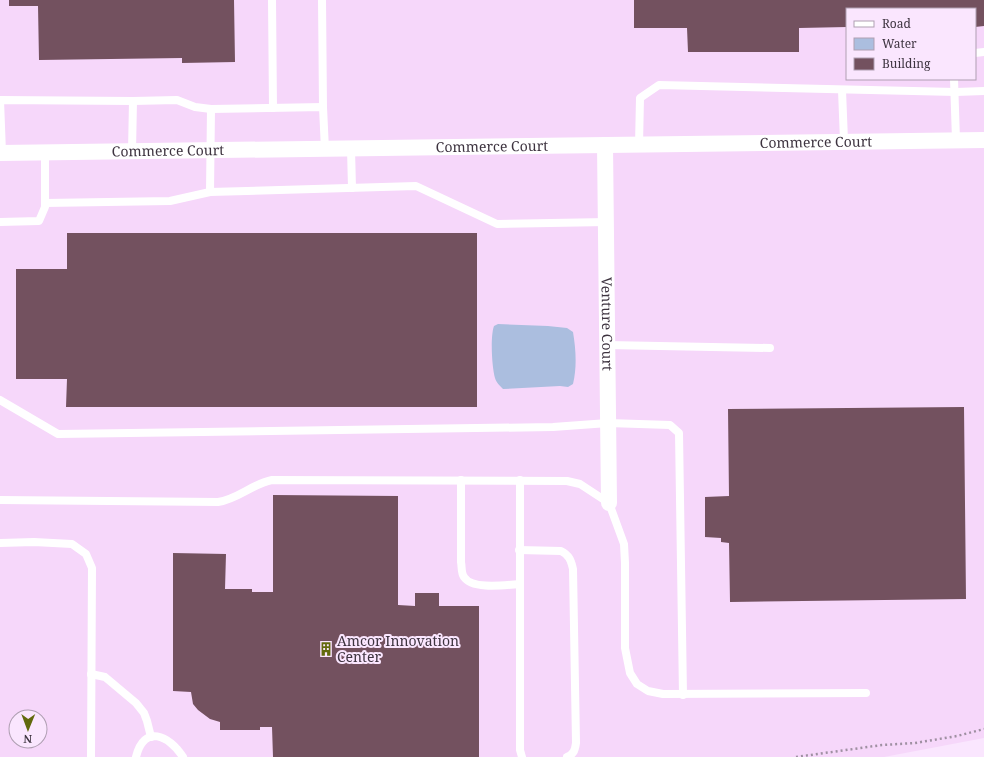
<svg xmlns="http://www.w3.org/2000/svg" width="984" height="757" font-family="'Noto Serif',serif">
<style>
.built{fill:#f6d7fa;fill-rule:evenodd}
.water{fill:#abbedf}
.building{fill:#73515f}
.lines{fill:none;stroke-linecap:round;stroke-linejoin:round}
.path{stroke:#9f90a2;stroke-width:2.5;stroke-dasharray:2 3;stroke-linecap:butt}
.lane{stroke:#fff;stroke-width:8}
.street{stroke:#fff;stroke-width:16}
.labels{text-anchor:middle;stroke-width:4;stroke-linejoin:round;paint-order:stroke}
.street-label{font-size:14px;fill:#3e3440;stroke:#fae6fe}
.poi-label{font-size:14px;fill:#3e3440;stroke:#fae6fe;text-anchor:start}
</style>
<rect width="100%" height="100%" fill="#fae6fe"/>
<!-- built -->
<path class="built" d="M 0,0 L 984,0 L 984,738 L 884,757 L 0,757 ZM 847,9 L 975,9 L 975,79 L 847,79 ZM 16,717 L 40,717 L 40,741 L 16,741 Z"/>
<!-- water -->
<path class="water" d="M 498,324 L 548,326 L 567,328 L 573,332 C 576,350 577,367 573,384 L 568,387 L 560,386 L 503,389 C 500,386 496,382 495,378 C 492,368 490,337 494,326 Z"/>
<!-- building -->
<g class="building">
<polygon points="9,0 234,0 235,62 182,63 182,58 39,60 38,6 9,6"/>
<polygon points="634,0 984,0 984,26 975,27 975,9 847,9 847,27 799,28 799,52 688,52 687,28 634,28"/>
<polygon points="67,233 477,233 477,407 66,407 67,379 16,379 16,269 67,269"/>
<polygon points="964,407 966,599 730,602 729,543 721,542 721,538 705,537 705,497 729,496 728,409"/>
<polygon points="273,495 398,496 398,605 415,606 415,593 439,593 439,606 479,606 479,757 273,757 272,727 260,727 260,730 220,730 220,722 210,719 198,710 193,704 191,692 173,691 173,553 226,554 225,589 252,589 252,592 273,592"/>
</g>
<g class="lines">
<!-- path -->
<polyline class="path" points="796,757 882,745 915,743 957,736 984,729"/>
<!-- lane -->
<g class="lane">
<polyline points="272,0 273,108"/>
<polyline points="322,0 323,107"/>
<polyline points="975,53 984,52"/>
<polyline points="954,79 956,140"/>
<polyline points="842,90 844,141"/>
<polyline points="211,109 210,192 416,186 497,224 607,222"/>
<polyline points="639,145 640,98 659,85 956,92 984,91"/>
<polyline points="351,149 352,188"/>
<polyline points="132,151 133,101"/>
<polyline points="2,153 0,100 133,101 177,100 195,107 211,109 323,107 325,150"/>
<polyline points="45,203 170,201 210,192"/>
<polyline points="0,222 39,221 45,207 45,153"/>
<polyline points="607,345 770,348"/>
<polyline points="0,400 58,434 553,427 608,423 670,425 679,433 683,695"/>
<path d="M 461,480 L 461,562 C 462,567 461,573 464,577 C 472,590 506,585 520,584"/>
<polyline points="520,480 520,750 522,757"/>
<path d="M 0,500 L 218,502 C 238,499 252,484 272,480 L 567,481 L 580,484 L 609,503 L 624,544 L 625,563 L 625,648 L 630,673 L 637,684 L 648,691 L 663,694 L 866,693"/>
<polyline points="0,543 34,542 72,544 86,554 92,568 91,757"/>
<path d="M 519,550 L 561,551 C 569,555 571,560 573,569 L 576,743 C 575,750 574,754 567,757"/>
<polyline points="91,674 105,677 136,703 144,713 147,721 151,737"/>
<path d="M 136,757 C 144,724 169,735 183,757"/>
</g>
<!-- street -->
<g class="street">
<path id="s1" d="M 605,145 L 609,503"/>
<path id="s2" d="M 0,153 L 984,140"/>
</g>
</g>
<!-- icons -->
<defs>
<symbol id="building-bare" viewBox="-9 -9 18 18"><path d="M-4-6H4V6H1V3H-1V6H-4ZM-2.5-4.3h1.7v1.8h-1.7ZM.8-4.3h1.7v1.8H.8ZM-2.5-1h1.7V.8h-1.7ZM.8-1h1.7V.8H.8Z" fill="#626a0d" stroke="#fae6fe" stroke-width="2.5" paint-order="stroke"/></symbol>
</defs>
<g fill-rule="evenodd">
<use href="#building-bare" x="316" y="639" width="20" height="20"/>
</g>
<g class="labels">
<!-- street labels -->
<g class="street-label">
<text dy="5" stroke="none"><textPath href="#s2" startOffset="816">Commerce Court</textPath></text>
<text dy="5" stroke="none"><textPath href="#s2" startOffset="492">Commerce Court</textPath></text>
<text dy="5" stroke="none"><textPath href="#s2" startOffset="168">Commerce Court</textPath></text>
<text dy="5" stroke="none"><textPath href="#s1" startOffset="179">Venture Court</textPath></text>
</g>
<!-- poi labels -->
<g class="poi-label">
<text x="337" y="646">Amcor Innovation<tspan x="337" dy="16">Center</tspan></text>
</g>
</g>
<!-- legend -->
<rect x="846" y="8" width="130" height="72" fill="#fae6fe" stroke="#af9fb2"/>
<rect x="854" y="21" width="20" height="6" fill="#ffffff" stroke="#af9fb2"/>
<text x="882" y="28" font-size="12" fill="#3e3440">Road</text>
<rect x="854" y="38" width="20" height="12" fill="#abbedf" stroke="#af9fb2"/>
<text x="882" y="48" font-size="12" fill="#3e3440">Water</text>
<rect x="854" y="58" width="20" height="12" fill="#73515f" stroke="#af9fb2"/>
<text x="882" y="68" font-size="12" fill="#3e3440">Building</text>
<!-- north arrow -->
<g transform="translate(28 729) rotate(181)"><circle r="19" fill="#fae6fe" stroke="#af9fb2"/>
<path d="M0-3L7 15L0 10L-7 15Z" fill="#626a0d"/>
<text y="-6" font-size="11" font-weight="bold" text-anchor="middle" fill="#3e3440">N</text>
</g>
</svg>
